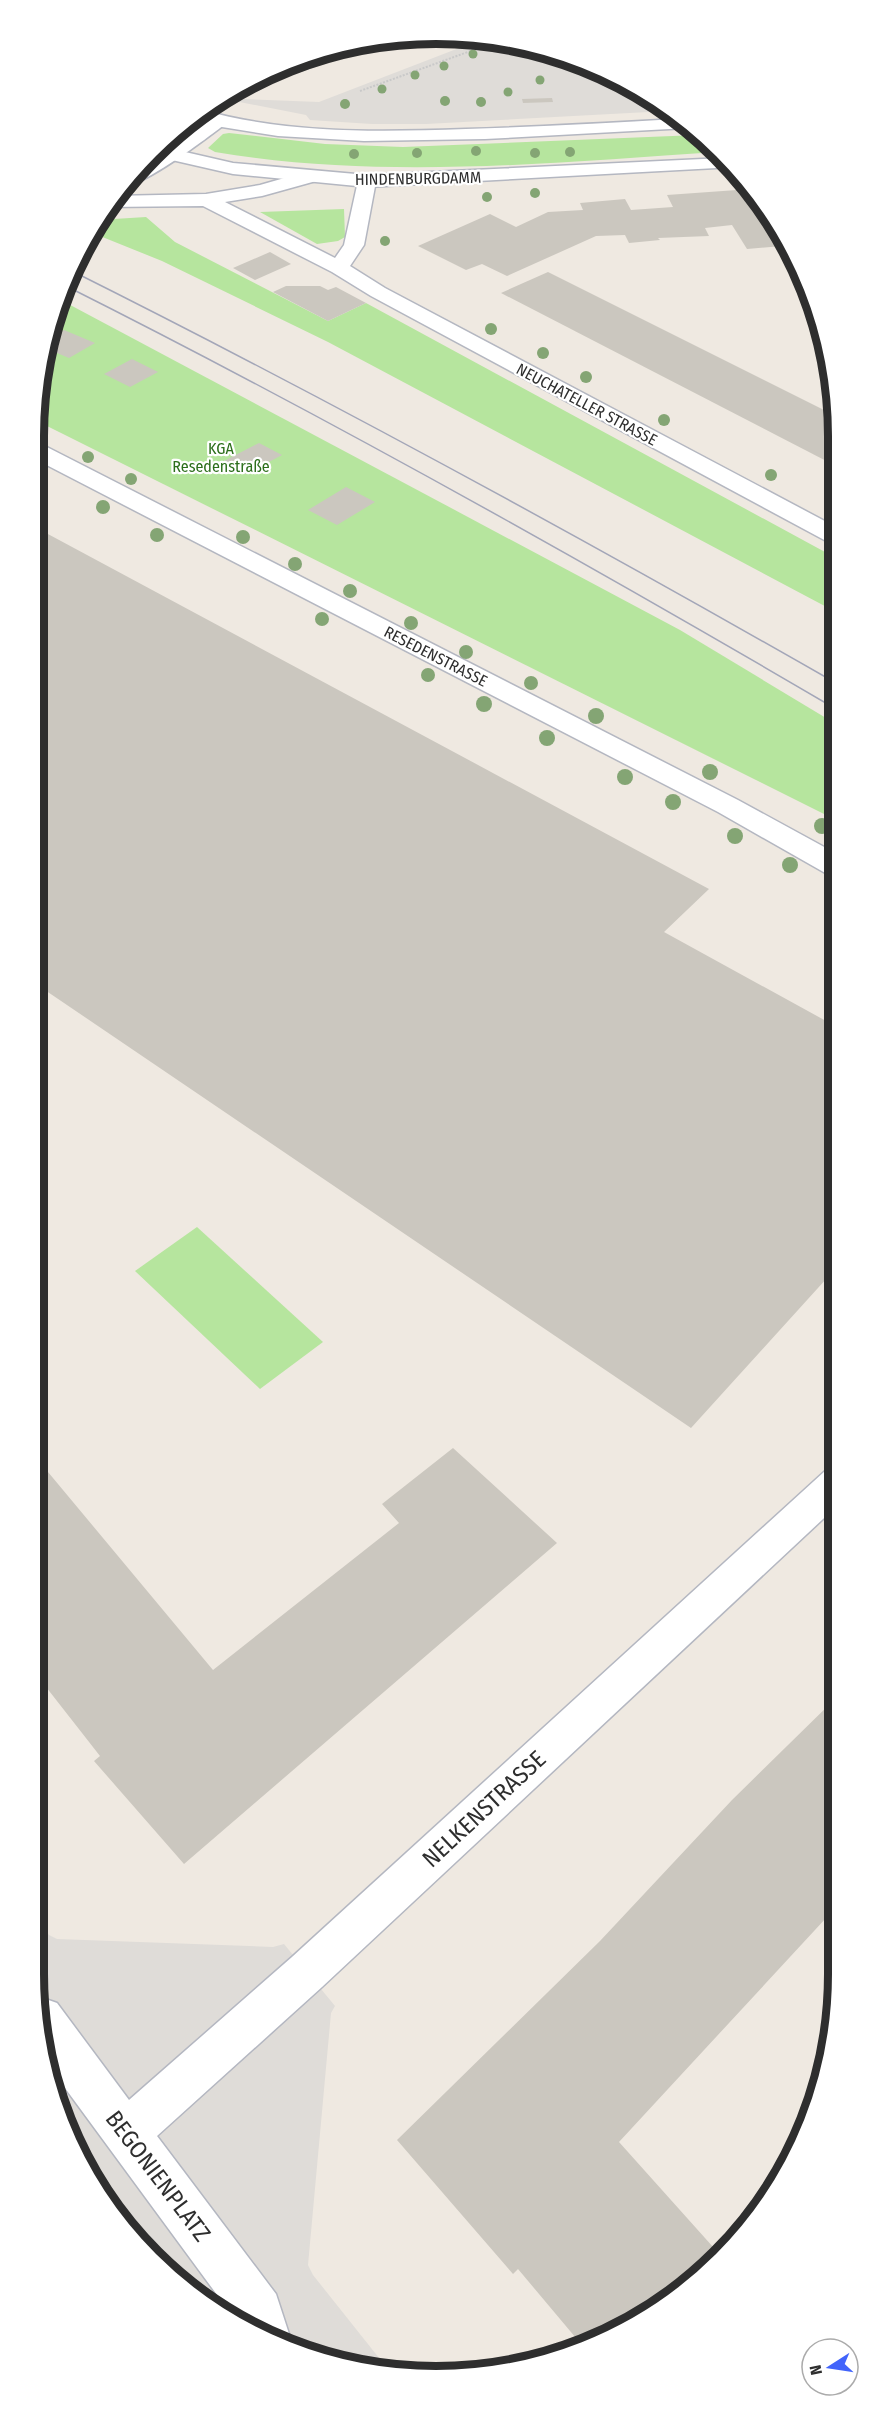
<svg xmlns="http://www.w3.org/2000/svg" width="872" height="2409" font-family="'Fira Sans Condensed',sans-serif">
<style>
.green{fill:#b6e59e}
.plaza{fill:#dfdcd8}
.building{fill:#cbc7bf}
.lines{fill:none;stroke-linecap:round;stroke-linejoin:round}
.street-casing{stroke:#b4b7c1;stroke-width:3}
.secondary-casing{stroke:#b4b7c1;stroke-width:3}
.path{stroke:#c9c9c9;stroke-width:2;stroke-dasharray:2 1.5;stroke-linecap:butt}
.street{fill:#fff;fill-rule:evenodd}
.secondary{fill:#fff;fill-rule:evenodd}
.tram{stroke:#a3a6b8;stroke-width:1.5}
.tree{fill:#84a574}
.labels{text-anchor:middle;stroke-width:4.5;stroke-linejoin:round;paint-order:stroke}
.far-street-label{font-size:16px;fill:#2e2e2e;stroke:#fff}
.far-park-label{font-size:16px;fill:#2c6e1b;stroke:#fff}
.near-street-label{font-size:24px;fill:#2e2e2e;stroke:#fff}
.rim{fill:none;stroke:#2e2e2e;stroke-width:8}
</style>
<rect width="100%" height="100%" fill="#efe9e1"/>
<!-- green -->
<g class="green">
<path d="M 229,133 L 325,144 L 403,147 L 697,135 L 717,152 C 550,163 380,180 215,152 L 208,148 L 223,134 Z"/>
<polygon points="344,209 345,237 338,241 317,244 260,212"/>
<polygon points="146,217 175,242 328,321 366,303 836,558 836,612 328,342 162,261 90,232 98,220"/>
<polygon points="59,299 680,630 836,724 836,820 35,420 47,332"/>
<polygon points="197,1227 323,1342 260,1389 135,1271"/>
</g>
<!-- plaza -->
<g class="plaza">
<polygon points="485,38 540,47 638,87 667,111 426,124 372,124 310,120 306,115 219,98 319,102"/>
<polygon points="40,1922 49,1935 57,1939 273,1947 284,1944 335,2006 331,2013 308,2265 313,2275 391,2373 257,2334 191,2293 133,2239 64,2127 41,2051"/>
</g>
<!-- building -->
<g class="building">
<polygon points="383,36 408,36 258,86 248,81 306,55"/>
<polygon points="552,98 553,102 523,103 522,99"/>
<polygon points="751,189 774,223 768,224 782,246 747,249 732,225 705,228 709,236 658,238 660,240 629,243 625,235 596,236 507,276 482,264 466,270 418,246 490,214 516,227 548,212 583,210 580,203 625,199 631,210 673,207 667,195"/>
<polygon points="270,252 291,264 255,280 233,268"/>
<polygon points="548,272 836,416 836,466 501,293"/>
<polygon points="286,286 320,286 328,290 336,287 366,303 328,321 273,292"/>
<polygon points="64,330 95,343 69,358 45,348 46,340"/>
<polygon points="132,359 158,372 130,387 104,374"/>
<polygon points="259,443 282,455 246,474 224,461"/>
<polygon points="346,487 375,502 337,525 308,510"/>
<polygon points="33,526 709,889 664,932 837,1027 837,1267 691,1428 36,984"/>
<polygon points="453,1448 557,1543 184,1864 94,1761 100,1756 39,1678 38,1460 213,1670 399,1523 382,1504"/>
<polygon points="838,1696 839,1904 619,2142 722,2257 660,2308 581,2344 518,2269 513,2274 397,2140 600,1941 732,1800"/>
</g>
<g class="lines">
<defs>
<g id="street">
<path d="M 218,116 L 224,117 L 227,121 L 224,125 C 207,138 140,189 121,186 L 141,164 L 164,151 L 212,117 Z"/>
<polygon points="309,171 316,173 318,177 316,181 262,196 225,202 335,258 344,245 358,181 360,177 374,177 376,181 364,245 350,266 385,288 836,527 836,544 828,542 371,296 332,272 203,206 106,207 113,196 206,194 260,185"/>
<polygon points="33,442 41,444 738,800 837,854 837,876 827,874 718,812 33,458"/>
<polygon points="838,1466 838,1505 322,1987 157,2136 276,2294 290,2337 288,2343 257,2334 237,2322 43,2058 41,2051 40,1997 57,2003 129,2100 292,1957 825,1471"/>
</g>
<g id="secondary">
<path d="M 202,110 C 288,134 378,132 466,129 C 536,127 606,123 676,119 L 688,128 L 485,139 L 364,141 L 278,136 L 222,127 L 191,118 Z"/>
<polygon points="159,146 233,163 367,175 724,158 735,167 367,187 233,174 150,155"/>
</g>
</defs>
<!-- street casing -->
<use href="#street" class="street-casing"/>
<!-- secondary casing -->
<use href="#secondary" class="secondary-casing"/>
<!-- path -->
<polyline class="path" points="360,91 501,40"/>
<!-- street -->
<use href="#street" class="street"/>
<!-- secondary -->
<use href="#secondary" class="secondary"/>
<!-- tram -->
<g class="tram">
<path d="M 70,270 C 330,400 584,539 836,683"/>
<path d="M 64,285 C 327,417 582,560 836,709"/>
</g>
</g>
<!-- trees -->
<g class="tree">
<circle cx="473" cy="54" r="4.5"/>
<circle cx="444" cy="66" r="4.5"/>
<circle cx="415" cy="75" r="4.5"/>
<circle cx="540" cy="80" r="4.5"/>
<circle cx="382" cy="89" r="4.5"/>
<circle cx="508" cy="92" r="4.5"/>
<circle cx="445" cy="101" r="5"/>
<circle cx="481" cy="102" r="5"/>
<circle cx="345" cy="104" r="5"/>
<circle cx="476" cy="151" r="5"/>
<circle cx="570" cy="152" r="5"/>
<circle cx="417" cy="153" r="5"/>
<circle cx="535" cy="153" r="5"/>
<circle cx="354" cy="154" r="5"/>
<circle cx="535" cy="193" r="5"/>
<circle cx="487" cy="197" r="5"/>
<circle cx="385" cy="241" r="5"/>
<circle cx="491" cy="329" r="6"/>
<circle cx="543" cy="353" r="6"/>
<circle cx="586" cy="377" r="6"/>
<circle cx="664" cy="420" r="6"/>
<circle cx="88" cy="457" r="6"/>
<circle cx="771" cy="475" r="6"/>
<circle cx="131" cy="479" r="6"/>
<circle cx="103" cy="507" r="7"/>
<circle cx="157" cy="535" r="7"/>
<circle cx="243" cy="537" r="7"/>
<circle cx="295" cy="564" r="7"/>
<circle cx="350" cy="591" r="7"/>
<circle cx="322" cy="619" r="7"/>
<circle cx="411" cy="623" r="7"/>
<circle cx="466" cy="652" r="7"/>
<circle cx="428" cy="675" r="7"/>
<circle cx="531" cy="683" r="7"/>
<circle cx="484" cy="704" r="8"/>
<circle cx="596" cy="716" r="8"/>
<circle cx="547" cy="738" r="8"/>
<circle cx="710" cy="772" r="8"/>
<circle cx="625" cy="777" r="8"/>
<circle cx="673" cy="802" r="8"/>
<circle cx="822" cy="826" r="8"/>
<circle cx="735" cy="836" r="8"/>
<circle cx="790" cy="865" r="8"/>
</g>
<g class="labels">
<!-- far-street labels -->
<g class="far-street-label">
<text transform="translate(418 178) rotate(-1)" y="6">HINDENBURGDAMM</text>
<text transform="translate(587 404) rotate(28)" y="6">NEUCHATELLER STRASSE</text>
<text transform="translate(436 656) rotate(27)" y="6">RESEDENSTRASSE</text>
</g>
<!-- far-park labels -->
<g class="far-park-label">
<text x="221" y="454">KGA<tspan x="221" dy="18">Resedenstraße</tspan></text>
</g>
<!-- near-street labels -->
<g class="near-street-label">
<text transform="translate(484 1809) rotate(-43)" y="8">NELKENSTRASSE</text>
<text transform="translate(158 2176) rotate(53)" y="8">BEGONIENPLATZ</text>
</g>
</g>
<!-- crop -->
<path d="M0 0H872V2409H0ZM436 44H436A392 392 0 0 1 828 436V1974A392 392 0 0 1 436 2366H436A392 392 0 0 1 44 1974V436A392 392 0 0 1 436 44Z" fill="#fff" fill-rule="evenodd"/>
<path class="rim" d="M436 44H436A392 392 0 0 1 828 436V1974A392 392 0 0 1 436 2366H436A392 392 0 0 1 44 1974V436A392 392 0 0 1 436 44Z"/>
<!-- north arrow -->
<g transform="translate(830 2367) rotate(258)"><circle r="28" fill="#ffffff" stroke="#ababab" stroke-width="1.5"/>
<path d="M0-4.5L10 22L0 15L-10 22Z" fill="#4264fb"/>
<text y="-9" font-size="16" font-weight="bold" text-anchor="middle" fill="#2e2e2e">N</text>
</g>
</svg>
